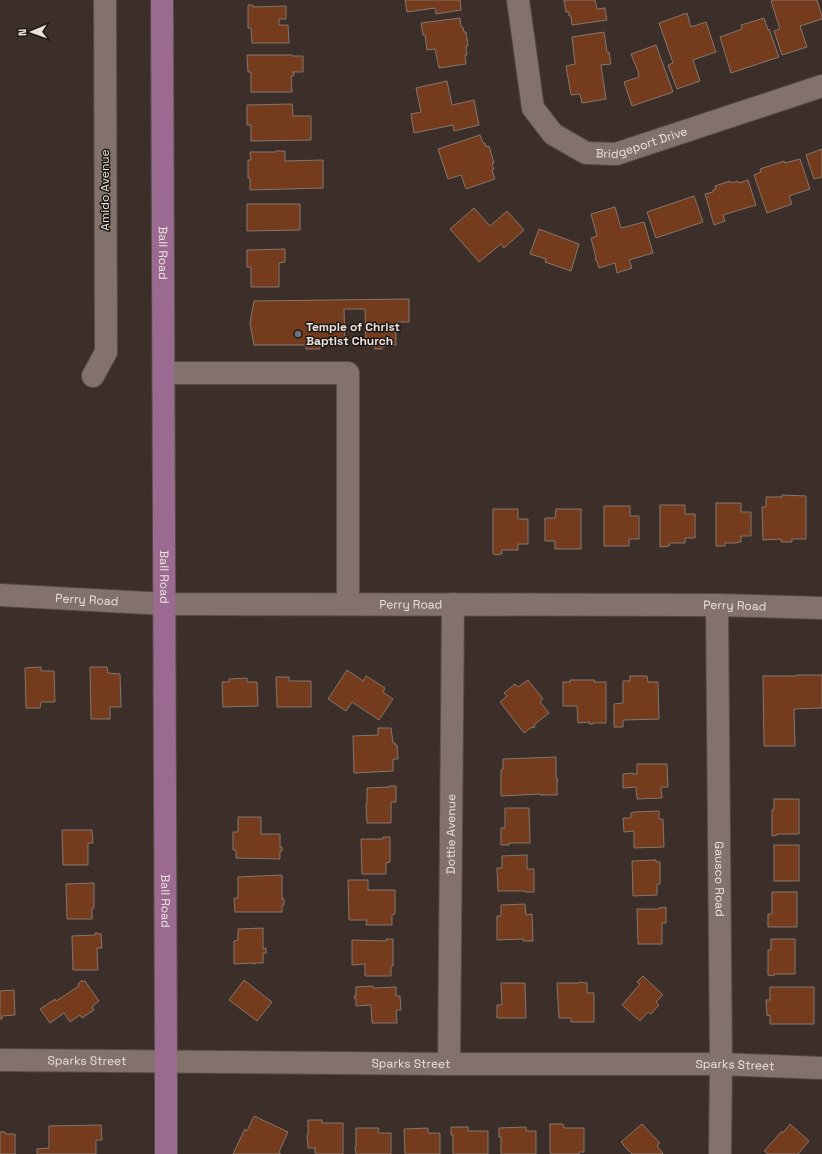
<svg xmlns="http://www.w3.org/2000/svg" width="822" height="1154" font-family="'Space Grotesk',sans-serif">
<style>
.building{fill:#743c1d;stroke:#86766e}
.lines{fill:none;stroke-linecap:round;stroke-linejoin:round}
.minor-casing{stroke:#564b46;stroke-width:24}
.major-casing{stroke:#564b46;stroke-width:24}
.minor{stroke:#82726b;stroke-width:22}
.major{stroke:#9a6a90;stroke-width:22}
.worship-dot{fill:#6b7280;stroke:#1e1815;stroke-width:1.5}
.labels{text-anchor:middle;stroke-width:3;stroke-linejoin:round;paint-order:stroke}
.street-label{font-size:12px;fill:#ebe2de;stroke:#1e1815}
.poi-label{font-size:12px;font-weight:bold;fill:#ebe2de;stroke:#1e1815;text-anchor:start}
</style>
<rect width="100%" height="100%" fill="#3c2e28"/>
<!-- building -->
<g class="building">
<polygon points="405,0 460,0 461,10 436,14 435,8 407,12"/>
<polygon points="564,0 595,0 597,9 605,8 607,20 572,25 571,16 569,16 569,12 566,12"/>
<polygon points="774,0 817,0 822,16 822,19 800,26 807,47 782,55 774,31 780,29 771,1"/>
<polygon points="248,5 253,5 253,7 286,6 286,19 279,19 279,25 288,25 289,43 252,43 251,28 248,28"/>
<polygon points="687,13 691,27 706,22 716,52 693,60 700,81 677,89 668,65 673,63 659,23"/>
<polygon points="460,18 461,27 463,27 464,32 466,32 468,46 466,46 467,55 465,55 466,64 439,68 435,49 427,50 425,35 423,35 421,23"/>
<polygon points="764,18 768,30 769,29 779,57 731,73 720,37 742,29 741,25"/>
<polygon points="604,32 607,52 609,52 611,64 601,65 606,99 582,103 580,94 571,95 566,66 575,64 572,37"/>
<polygon points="656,45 673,92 632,106 624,82 639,77 638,74 639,74 631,54"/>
<polygon points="247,55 292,55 292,56 303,56 303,72 292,72 294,73 294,76 291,76 292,92 251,92 251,72 248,72"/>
<polygon points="447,81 452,105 474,100 479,125 454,131 453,125 414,133 411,114 421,112 416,88"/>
<polygon points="292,104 293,116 311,116 311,140 251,141 251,125 247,125 247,105"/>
<polygon points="480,135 483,143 485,143 486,147 489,146 494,163 492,164 494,169 492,170 495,179 466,189 461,175 448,179 438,149"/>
<polygon points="822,149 822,177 814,179 806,155"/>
<polygon points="276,151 285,151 285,161 323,160 323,188 250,190 250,178 248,178 248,160 251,160 250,152 276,152"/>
<polygon points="800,159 810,189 789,196 792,204 767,213 754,175 761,172 760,169 784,161 785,163"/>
<polygon points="748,180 756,205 723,215 725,221 714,225 705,194 713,192 713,190 716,189 715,186 730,181 731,183 738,181 739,183"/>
<polygon points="694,196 703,222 656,238 647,212"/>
<polygon points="247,204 300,204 300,230 247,231"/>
<polygon points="615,207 621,228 644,222 653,253 629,260 632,268 617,273 615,263 599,268 597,261 596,261 595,258 596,258 591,238 597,236 591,214"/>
<polygon points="474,208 490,226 507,211 524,230 504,248 501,244 479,262 450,229"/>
<polygon points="539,229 579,244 571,271 545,262 546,259 530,254"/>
<polygon points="285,249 285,262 279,263 279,287 251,287 251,267 247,267 247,250"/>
<polygon points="409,299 409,322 396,322 396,345 382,346 382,349 375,349 375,346 366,346 365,309 344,309 345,345 320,345 320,349 306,349 306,345 254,345 250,323 254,301"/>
<polygon points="782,495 806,496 806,539 792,539 792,542 781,542 781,539 763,540 762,507 766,507 766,497 782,497"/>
<polygon points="716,503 741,503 741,512 751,512 751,536 741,536 741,542 735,543 725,543 725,546 716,546"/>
<polygon points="660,505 685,505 685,514 695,514 695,538 685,538 685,543 670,543 669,546 660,547"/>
<polygon points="604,506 630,506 630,516 639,516 639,539 629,539 629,546 604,546"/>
<polygon points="493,509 518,509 518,519 528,519 528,544 518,544 518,550 502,550 502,554 499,554 499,555 493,554"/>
<polygon points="556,509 581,509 581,549 555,549 555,541 545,541 545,518 555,518"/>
<polygon points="41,667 41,671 54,671 55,702 41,702 40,708 26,708 25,668"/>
<polygon points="90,667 107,667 108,673 120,674 121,707 110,707 110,719 91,719"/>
<polygon points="347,670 363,681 366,676 385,688 383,692 393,699 379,720 352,702 346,711 328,699"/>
<polygon points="797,675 822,675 822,708 794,709 795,746 764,746 763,676 797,676"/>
<polygon points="630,676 647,676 648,682 658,682 659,719 623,720 623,727 614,727 614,704 623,703 623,681 630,681"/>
<polygon points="276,677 289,677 289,681 311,681 311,707 277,707"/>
<polygon points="247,678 247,682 257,682 258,706 223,707 222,682 229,682 229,679"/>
<polygon points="528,680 543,699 540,702 549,713 534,725 535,727 533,728 532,727 524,733 500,702 507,696 504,693 515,684 518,687"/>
<polygon points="570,680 595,680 594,682 606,682 606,723 593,723 593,724 589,724 590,722 578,723 577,706 563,706 563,682 570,682"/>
<polygon points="378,728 391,728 393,743 395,743 395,745 397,745 398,759 393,759 393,771 354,773 353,736 378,735"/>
<polygon points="556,757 556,778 557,778 558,781 557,781 557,795 540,795 540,794 501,796 501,770 503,769 503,759"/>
<polygon points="637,764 667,764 668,787 661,787 662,798 637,799 636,787 623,788 623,774 633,773 633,774 637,774"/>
<polygon points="389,786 396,786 396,802 391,802 391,823 367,823 366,804 367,804 367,788 389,787"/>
<polygon points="774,799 799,799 799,834 777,834 777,835 772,836 772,810 774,810"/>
<polygon points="505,808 529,808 530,843 509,843 509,845 501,845 501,828 505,828"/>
<polygon points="659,811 659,819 663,819 664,847 634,848 634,831 624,832 623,818 631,818 631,813 634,812"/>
<polygon points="238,817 261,817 261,834 280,834 280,847 282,847 282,851 280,851 280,859 236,858 236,850 233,850 233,832 238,832"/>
<polygon points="62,830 92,830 93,843 88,843 88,865 63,865"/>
<polygon points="383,837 390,837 390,862 386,863 386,874 362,874 361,839 383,839"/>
<rect x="774" y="845" width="25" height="36"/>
<polygon points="527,855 527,869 534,869 534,892 525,892 525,891 498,891 497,868 502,868 502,856"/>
<polygon points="656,860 656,862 660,862 660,884 657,884 657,895 633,896 632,861"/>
<polygon points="282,875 282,899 284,899 284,905 282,905 282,912 235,912 234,898 238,898 238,877"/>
<polygon points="348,880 368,880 368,890 395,890 395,914 392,915 392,925 366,925 367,920 349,920"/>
<polygon points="94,883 94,908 92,908 92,919 67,919 66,884"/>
<polygon points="772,892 797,892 797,927 768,927 768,914 772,914"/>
<polygon points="525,904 526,915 532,914 533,941 523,941 523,939 497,940 497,916 501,916 501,905"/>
<polygon points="666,907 666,923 662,923 662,944 638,944 637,909 659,909 659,908"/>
<polygon points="263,928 263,949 266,948 266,953 263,953 263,963 255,963 255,964 253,964 253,963 234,964 234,941 238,940 238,929"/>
<polygon points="95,933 98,933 98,934 101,934 102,948 97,948 98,970 73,970 72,936 95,935"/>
<polygon points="386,939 393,939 393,966 391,966 391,976 365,976 365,964 352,965 352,940 386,941"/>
<polygon points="771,939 795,939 795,974 774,974 774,976 768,975 768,950 771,950"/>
<polygon points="643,976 663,995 656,1002 659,1005 651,1014 648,1012 640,1021 622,1005 640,984 637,982"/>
<polygon points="82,980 83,982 85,981 99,1001 92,1007 94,1010 82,1018 80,1015 70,1022 64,1013 50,1023 40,1009 55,999 56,1001 79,986 78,984"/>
<polygon points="244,980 272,1002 257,1021 229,1000"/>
<polygon points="579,982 587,983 587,993 594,993 594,1022 571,1022 571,1018 559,1018 557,983 579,983"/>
<polygon points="501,983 525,983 526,1018 497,1018 497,1005 502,1005"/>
<polygon points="373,986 373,988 396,987 396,996 400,996 401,1010 396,1010 397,1023 372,1023 371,1005 356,1006 356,999 355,999 354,996 356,996 356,987"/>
<polygon points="770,987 814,987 814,1024 770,1024 770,1015 767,1016 766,1000 770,1000"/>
<polygon points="14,990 15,1015 2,1016 2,1019 0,1019 0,991"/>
<polygon points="254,1116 288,1132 279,1152 281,1154 233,1154 245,1129 247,1131"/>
<polygon points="308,1120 322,1120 322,1123 343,1123 343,1154 317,1154 317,1153 315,1153 315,1149 316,1148 308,1148 307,1135 308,1135"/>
<polygon points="550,1124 563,1124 564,1128 584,1128 584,1152 579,1152 579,1154 551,1154 551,1153 550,1153"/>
<polygon points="642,1124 660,1143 657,1146 663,1153 662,1154 632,1154 623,1145 624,1145 621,1142"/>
<polygon points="790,1124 809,1141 798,1154 768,1154 764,1151 782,1131 783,1133"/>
<polygon points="101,1125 102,1140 96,1140 96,1154 37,1154 37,1149 49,1148 49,1126"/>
<polygon points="451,1127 468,1127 468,1131 488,1131 488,1154 453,1154 453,1135 451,1135"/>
<polygon points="526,1127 526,1131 536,1131 536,1154 501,1154 501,1137 499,1137 499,1128"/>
<polygon points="356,1128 379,1128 378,1133 391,1133 391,1154 356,1154 355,1147 356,1147"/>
<polygon points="428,1128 428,1133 440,1133 440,1154 405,1154 404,1129"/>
<polygon points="0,1132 5,1132 5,1134 15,1134 15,1154 16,1154 0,1154"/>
</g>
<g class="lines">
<defs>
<g id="minor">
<path id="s1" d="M 518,0 L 533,108 L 553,134 L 586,153 L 616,154 L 822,86"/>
<polyline points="164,373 348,373 348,604"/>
<polyline points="93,376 106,352 105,0"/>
<path id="s2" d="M 0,595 L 165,604 L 717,605 L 822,608"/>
<path id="s3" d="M 717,605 L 721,1064 L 720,1154"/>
<path id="s4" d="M 0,1060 L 449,1064 L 721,1064 L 822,1068"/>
<path id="s5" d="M 449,1064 L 453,604"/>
</g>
<g id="major">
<path id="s6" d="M 162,0 L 166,1061 L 166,1154"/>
</g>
</defs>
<!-- minor casing -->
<use href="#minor" class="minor-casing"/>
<!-- major casing -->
<use href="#major" class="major-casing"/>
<!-- minor -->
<use href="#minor" class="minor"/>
<!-- major -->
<use href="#major" class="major"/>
</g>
<!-- markers -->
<circle class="worship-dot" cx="298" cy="334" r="4"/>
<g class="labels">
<!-- street labels -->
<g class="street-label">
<text dy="4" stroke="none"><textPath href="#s1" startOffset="237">Bridgeport Drive</textPath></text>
<text transform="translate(105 190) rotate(-90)" y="4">Amido Avenue</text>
<text dy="4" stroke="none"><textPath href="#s6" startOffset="253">Ball Road</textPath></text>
<text dy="4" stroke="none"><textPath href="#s6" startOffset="577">Ball Road</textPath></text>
<text dy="4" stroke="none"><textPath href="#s2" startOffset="87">Perry Road</textPath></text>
<text dy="4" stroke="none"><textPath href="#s2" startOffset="411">Perry Road</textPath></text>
<text dy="4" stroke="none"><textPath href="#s2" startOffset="735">Perry Road</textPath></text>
<text dy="4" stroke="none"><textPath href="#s5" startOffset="230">Dottie Avenue</textPath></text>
<text dy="4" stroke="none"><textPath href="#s3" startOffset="274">Gausco Road</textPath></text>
<text dy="4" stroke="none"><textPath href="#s6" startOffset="901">Ball Road</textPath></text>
<text dy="4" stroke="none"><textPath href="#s4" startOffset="87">Sparks Street</textPath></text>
<text dy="4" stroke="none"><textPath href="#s4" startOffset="411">Sparks Street</textPath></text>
<text dy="4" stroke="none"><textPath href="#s4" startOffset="735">Sparks Street</textPath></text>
</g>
<!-- poi labels -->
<g class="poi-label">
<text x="306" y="331">Temple of Christ<tspan x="306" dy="14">Baptist Church</tspan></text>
</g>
</g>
<!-- north arrow -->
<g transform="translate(32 32) rotate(268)" stroke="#1e1815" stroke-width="3" paint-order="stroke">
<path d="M0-3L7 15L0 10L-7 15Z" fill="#ebe2de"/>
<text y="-6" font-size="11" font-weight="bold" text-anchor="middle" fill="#ebe2de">N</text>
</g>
</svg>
